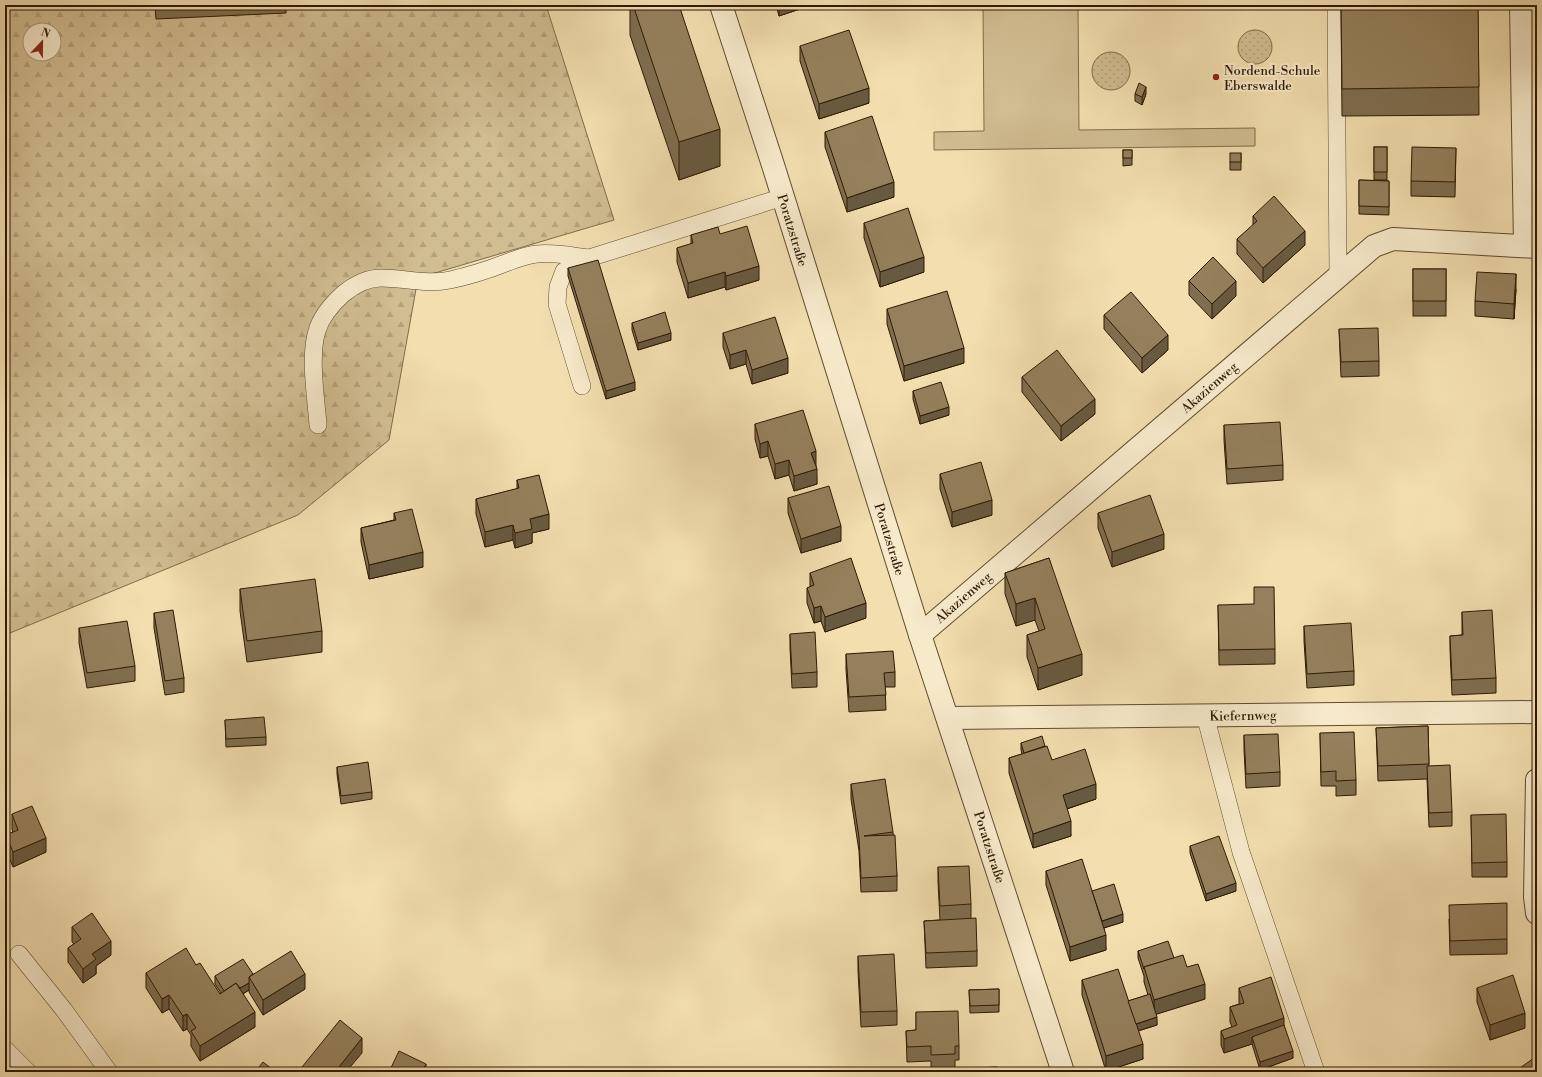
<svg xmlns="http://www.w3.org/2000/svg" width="1542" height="1077" font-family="'Libre Bodoni',serif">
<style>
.grass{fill:url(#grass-dots);stroke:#806c4a}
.forest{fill:url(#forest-firs);stroke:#806c4a;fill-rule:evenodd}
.garden{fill:#d1bd92;stroke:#806c4a}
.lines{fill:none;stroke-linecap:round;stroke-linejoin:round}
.service-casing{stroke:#5f4b2e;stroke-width:18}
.minor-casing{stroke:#5f4b2e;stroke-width:24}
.service{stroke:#f7eacb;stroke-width:17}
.minor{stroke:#f7eacb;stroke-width:22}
.wall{fill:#7f6e4f;stroke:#2e1a03}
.shaded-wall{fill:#685a40;stroke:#2e1a03}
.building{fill:#94805c;stroke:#2e1a03}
.poi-dot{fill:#8f2418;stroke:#f7eacb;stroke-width:1.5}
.labels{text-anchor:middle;stroke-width:4;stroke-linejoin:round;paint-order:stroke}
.poi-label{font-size:13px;fill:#2e1a03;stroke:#f7eacb;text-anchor:start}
.street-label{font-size:13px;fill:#2e1a03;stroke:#f7eacb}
</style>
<defs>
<pattern id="grass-dots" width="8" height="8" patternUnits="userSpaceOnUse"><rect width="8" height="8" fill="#d1bd92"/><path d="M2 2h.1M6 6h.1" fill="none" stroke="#b4a27c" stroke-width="1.8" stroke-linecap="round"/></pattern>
<pattern id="forest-firs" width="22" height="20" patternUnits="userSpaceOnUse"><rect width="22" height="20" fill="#d1bd92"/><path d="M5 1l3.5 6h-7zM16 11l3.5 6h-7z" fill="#b4a27c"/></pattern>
</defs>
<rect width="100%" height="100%" fill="#f2deaf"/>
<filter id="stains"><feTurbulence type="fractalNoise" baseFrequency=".005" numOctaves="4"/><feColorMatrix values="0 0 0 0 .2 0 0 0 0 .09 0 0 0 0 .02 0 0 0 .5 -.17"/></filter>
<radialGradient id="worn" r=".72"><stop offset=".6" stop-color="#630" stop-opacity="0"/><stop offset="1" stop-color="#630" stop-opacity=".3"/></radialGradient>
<!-- grass -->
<g class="grass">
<circle cx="1255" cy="47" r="17"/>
<circle cx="1111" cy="71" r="19"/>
</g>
<!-- forest -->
<path class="forest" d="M 5,5 L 546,5 L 614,220 L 418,278 L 389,440 L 298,515 L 5,635 ZM 30,30 L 54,30 L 54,54 L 30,54 Z"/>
<!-- garden -->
<polygon class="garden" points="983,5 1078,5 1079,130 1255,128 1255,146 934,150 934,132 984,131"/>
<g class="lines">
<defs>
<g id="service">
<polyline points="1336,5 1338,277"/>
<polyline points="582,386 557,304 558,287 564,271 589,258 783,197"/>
<path d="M 318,425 C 316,398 309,356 317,331 C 321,317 332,304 343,294 C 354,285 366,278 381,278 C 404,278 427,285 450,280 C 468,276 485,271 503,264 C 514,260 525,255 537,254 C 554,252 572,256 589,258"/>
<polyline points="1205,715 1241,852 1316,1072"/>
<polyline points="19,954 64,1010 109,1072"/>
<polyline points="5,1049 28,1072"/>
</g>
<g id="minor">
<polyline points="721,5 773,165 920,635 1063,1072"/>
<polyline points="1521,5 1525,246"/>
<polyline points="920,635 1374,246 1393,239 1537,247"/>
<polyline points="948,718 1537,712"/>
<polyline points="1537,780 1535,897 1537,913"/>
</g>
</defs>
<!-- service casing -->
<use href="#service" class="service-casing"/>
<!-- minor casing -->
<use href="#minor" class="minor-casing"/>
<!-- service -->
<use href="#service" class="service"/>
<!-- minor -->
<use href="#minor" class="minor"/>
</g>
<!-- wall -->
<g class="wall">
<polygon points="155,5 286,5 286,13 156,19"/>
<polygon points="630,5 679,5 720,166 679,180 630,35"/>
<polygon points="776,5 812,5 779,16"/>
<polygon points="1341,5 1478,5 1479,115 1342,116"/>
<polygon points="800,46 869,103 819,119 800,61"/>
<polygon points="1135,94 1146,94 1142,105 1135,101"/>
<polygon points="825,132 894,197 847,212 825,147"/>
<rect x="1374" y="147" width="13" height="33"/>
<polygon points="1456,148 1455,197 1411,196 1411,181"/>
<polygon points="1123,150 1132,150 1132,165 1123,166"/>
<polygon points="1241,153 1241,170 1230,170 1230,162"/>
<polygon points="1359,180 1389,181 1389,215 1359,214"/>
<polygon points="1253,216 1305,245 1263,283 1237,254 1237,239 1253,226"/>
<polygon points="864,223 924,272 880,287 864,238"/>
<polygon points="720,234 759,280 726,290 725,287 688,298 677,262 677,248 691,244 691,235"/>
<polygon points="568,268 635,390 606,399 568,276"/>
<rect x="1413" y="269" width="33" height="47"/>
<polygon points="1189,281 1236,296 1212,319 1189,295"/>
<polygon points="1516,289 1514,319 1475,316 1475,301"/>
<polygon points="887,309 964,363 904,381 887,324"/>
<polygon points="1104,315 1168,350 1142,373 1104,329"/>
<polygon points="632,323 671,340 638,350 632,330"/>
<polygon points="1339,329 1379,361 1379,376 1341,377"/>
<polygon points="723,333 788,373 752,384 746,364 730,369 723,347"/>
<polygon points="1022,377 1095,414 1061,441 1022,392"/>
<polygon points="913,391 949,415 920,424 913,399"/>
<polygon points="755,424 816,466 817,484 794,491 789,475 775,479 768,456 760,458 755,439"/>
<polygon points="1224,425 1283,465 1283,480 1227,484 1224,440"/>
<polygon points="940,474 992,515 952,527 940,489"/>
<polygon points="517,480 549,529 532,533 532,543 515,548 513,540 485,547 476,514 476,499 517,489"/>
<polygon points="788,498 841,541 801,553 788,513"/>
<polygon points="394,513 423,567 369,579 361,542 361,528 394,520"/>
<polygon points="1098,513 1164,549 1112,567 1098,528"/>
<polygon points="1049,558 1082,675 1038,690 1027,657 1027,635 1039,631 1035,620 1016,626 1005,594 1005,573"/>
<polygon points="810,573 866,618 825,632 821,621 814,623 807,603 807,588 810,587"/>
<polygon points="240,589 322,631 322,652 247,662 240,611"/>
<polygon points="1218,605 1275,649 1275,664 1219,665"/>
<polygon points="1462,612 1496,678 1496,693 1452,695 1450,650 1450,636 1462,635"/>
<polygon points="154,613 184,678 184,692 165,695 154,628"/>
<polygon points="1304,626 1354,671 1354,685 1307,688 1304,641"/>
<polygon points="79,628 135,666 135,681 87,688 79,643"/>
<polygon points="790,634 817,672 817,687 792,688 790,648"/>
<polygon points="846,654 895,672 895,687 885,687 886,710 849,712 846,669"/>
<polygon points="225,720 266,737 266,745 226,747"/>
<polygon points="1428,726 1429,766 1452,812 1452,826 1429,827 1427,779 1378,781 1376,728"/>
<polygon points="1320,733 1356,780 1356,795 1336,796 1336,786 1321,786"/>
<polygon points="1244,735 1280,772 1280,786 1246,788 1244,750"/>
<polygon points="1021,743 1045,746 1052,760 1096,799 1067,809 1071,836 1033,848 1009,773 1009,758 1022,754 1021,750"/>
<polygon points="337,767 372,792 372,799 341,804 337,774"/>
<polygon points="851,784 893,832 897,876 897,891 861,892 859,851 851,799"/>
<polygon points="12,814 46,852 13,867 6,850 6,835 13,832 12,829"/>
<polygon points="1471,815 1507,862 1507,877 1472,877"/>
<polygon points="1190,846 1236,891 1206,901 1190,853"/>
<polygon points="938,867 971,904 971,919 977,951 977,966 926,968 924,921 940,920 938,882"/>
<polygon points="1046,871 1092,891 1123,922 1104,928 1106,950 1070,961 1046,885"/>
<polygon points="1449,919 1507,939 1507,954 1450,955"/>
<polygon points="72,927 111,955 96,966 96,974 83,983 68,962 68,948 74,944 72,942"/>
<polygon points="1138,951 1174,958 1187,967 1205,999 1156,1014 1157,1025 1138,1031 1143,1059 1106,1071 1082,995 1082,980 1128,1001 1148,995 1144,982 1144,976 1138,958"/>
<polygon points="858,956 897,1011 897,1025 861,1027 858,971"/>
<polygon points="196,965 220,994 221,993 215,984 215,976 253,974 305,989 263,1015 249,992 249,990 243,994 255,1027 200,1061 191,1046 191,1035 187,1029 183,1031 169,1009 162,1013 146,988 146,973"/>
<polygon points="1239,988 1284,1025 1293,1058 1260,1070 1252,1044 1224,1053 1221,1045 1221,1031 1232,1027 1230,1022 1230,1007 1239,1004"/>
<polygon points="1477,988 1525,1028 1490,1040 1477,1002"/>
<polygon points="999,989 999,1012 970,1013 969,990"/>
<polygon points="916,1012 959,1046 959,1060 955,1060 955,1069 954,1069 931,1070 931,1061 907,1062 906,1031 916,1030"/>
</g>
<!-- shaded-wall -->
<g class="shaded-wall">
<polygon points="779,5 812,5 779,16"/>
<polygon points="1146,87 1146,94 1142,105 1142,97"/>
<polygon points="869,88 869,103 819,119 819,104"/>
<polygon points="720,129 720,166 679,180 679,142"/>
<polygon points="894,182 894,197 847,212 847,198"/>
<polygon points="1305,231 1305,245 1263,283 1263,268"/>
<polygon points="924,257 924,272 880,287 880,272"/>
<polygon points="759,266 759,280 726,290 726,276"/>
<polygon points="725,272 725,287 688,298 688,283"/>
<polygon points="1516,274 1516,289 1514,319 1514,304"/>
<polygon points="1236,281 1236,296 1212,319 1212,304"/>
<polygon points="671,333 671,340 638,350 638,343"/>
<polygon points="1168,335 1168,350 1142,373 1142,358"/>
<polygon points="964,348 964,363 904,381 904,366"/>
<polygon points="746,350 746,364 730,369 730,355"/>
<polygon points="788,358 788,373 752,384 752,370"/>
<polygon points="635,382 635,390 606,399 606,391"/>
<polygon points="1095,399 1095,414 1061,441 1061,426"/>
<polygon points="949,407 949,415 920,424 920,416"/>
<polygon points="768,441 768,456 760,458 760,444"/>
<polygon points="816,451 816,466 811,453"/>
<polygon points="789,460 789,475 775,479 775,464"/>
<polygon points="817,469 817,484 794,491 794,476"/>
<polygon points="992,500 992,515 952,527 952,512"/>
<polygon points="549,514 549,529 532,533 532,543 515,548 515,533 530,519"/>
<polygon points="513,525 513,540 485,547 485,532"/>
<polygon points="841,526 841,541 801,553 801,539"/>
<polygon points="1164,534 1164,549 1112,567 1112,552"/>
<polygon points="423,552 423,567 369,579 369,565"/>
<polygon points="1035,598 1035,620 1016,626 1016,604"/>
<polygon points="866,603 866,618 825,632 825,617"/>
<polygon points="821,606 821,621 814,623 814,608"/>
<polygon points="1082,654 1082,675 1038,690 1038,668"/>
<polygon points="1096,784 1096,799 1063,810 1063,795"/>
<polygon points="1071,821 1071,836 1033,848 1033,834"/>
<polygon points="46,838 46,852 13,867 13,852"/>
<polygon points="1236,883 1236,891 1206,901 1206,894"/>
<polygon points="1123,914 1123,922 1100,929 1100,922"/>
<polygon points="1106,935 1106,950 1070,961 1070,947"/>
<polygon points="111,941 111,955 96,966 96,974 83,983 83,969 92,954"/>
<polygon points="305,974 305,989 263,1015 263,1000"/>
<polygon points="249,983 249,990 227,1003 227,996"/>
<polygon points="1205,984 1205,999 1154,1015 1154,1000"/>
<polygon points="169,995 169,1009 162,1013 162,999"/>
<polygon points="255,1012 255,1027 200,1061 200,1046"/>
<polygon points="1525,1013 1525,1028 1490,1040 1490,1025"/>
<polygon points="187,1014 187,1029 183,1031 183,1016"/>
<polygon points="1157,1017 1157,1025 1134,1032 1134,1025"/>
<polygon points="1284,1018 1284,1033 1252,1037 1252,1044 1224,1053 1224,1039"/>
<polygon points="362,1038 362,1053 346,1072 335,1072"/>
<polygon points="1143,1044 1143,1059 1106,1071 1106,1056"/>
<polygon points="1293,1051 1293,1058 1260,1070 1260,1062"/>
<polygon points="426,1064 426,1072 422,1072"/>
</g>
<!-- building -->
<g class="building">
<polygon points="633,5 679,5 720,129 679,142"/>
<polygon points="1341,5 1478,5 1479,87 1342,89"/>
<polygon points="849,30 869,88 819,104 800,46"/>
<polygon points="1139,83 1146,87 1142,97 1135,94"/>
<polygon points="872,116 894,182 847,198 825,132"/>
<rect x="1374" y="147" width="13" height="25"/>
<polygon points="1412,147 1456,148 1455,182 1411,181"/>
<rect x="1123" y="150" width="9" height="8"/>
<rect x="1230" y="153" width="11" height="9"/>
<polygon points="1359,180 1389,181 1389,207 1359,206"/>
<polygon points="1274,196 1305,231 1263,268 1237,239 1257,221 1253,216"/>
<polygon points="908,208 924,257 880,272 864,223"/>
<polygon points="747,226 759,266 726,276 725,272 688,283 677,248 693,243 691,235 718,227 720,234"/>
<polygon points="1213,257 1236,281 1212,304 1189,281"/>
<polygon points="598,260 635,382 606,391 568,268"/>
<rect x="1413" y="269" width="33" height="32"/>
<polygon points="1477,272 1516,274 1514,304 1475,301"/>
<polygon points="947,291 964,348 904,366 887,309"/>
<polygon points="1131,292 1168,335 1142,358 1104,315"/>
<polygon points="665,312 671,333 638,343 632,323"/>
<polygon points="775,317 788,358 752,370 746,350 730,355 723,333"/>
<polygon points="1378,328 1379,361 1341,362 1339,329"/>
<polygon points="1057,350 1095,399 1061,426 1022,377"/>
<polygon points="941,382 949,407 920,416 913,391"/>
<polygon points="803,410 816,451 811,453 817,469 794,476 789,460 775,464 768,441 760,444 755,424"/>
<polygon points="1280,422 1283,465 1227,469 1224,425"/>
<polygon points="981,462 992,500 952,512 940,474"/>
<polygon points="539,475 549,514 530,519 532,529 515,533 513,525 485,532 476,499 519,488 517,480"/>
<polygon points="829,486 841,526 801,539 788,498"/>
<polygon points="1150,495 1164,534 1112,552 1098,513"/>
<polygon points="412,509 423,552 369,565 361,528 396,520 394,513"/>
<polygon points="851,558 866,603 825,617 821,606 814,608 807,588 814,585 810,573"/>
<polygon points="1049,558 1082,654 1038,668 1027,635 1045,629 1035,598 1016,604 1005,573"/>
<polygon points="315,579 322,631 247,641 240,589"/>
<polygon points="1254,587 1274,587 1275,649 1219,650 1218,605 1254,604"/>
<polygon points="173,610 184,678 165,681 154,613"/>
<polygon points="1492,610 1496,678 1452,680 1450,636 1463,635 1462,612"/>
<polygon points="127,621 135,666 87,673 79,628"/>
<polygon points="1351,623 1354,671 1307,674 1304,626"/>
<polygon points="815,632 817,672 792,674 790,634"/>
<polygon points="893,651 895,672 884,673 886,695 849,697 846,654"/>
<polygon points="264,717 266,737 226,739 225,720"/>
<polygon points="1428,726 1429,764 1378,766 1376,728"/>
<polygon points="1354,732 1356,780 1336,781 1336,771 1321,772 1320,733"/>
<polygon points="1278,734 1280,772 1246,774 1244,735"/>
<polygon points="1042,736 1045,746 1024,753 1021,743"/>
<polygon points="1047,746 1052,760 1085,749 1096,784 1063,795 1071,821 1033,834 1009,758"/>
<polygon points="368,762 372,792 341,796 337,767"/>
<polygon points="1450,765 1452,812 1429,813 1427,766"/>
<polygon points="885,779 893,832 864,836 895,835 897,876 861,878 859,837 851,784"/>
<polygon points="32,806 46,838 13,852 6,835 18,830 12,814"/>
<polygon points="1506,814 1507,862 1472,863 1471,815"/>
<polygon points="1219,836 1236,883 1206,894 1190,846"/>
<polygon points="1082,859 1106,935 1070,947 1046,871"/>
<polygon points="969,866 971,904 940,906 938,867"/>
<polygon points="1114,884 1123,914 1102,921 1092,891"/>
<polygon points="1507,903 1507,939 1450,941 1449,905"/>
<polygon points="92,913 111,941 92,954 96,959 83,969 68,948 81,939 72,927"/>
<polygon points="976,918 977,951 926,953 924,921"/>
<polygon points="1168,941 1174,958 1144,967 1144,969 1138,951"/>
<polygon points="186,948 196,965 200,963 220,994 236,983 255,1012 200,1046 191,1031 196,1028 187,1014 183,1016 169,995 162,999 146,973"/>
<polygon points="291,951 305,974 263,1000 249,977"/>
<polygon points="894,954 897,1011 861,1012 858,956"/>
<polygon points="1183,955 1187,967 1198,964 1205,984 1154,1000 1144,967"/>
<polygon points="243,959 253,974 249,977 249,983 240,988 236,983 224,991 215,976"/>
<polygon points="1118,969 1143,1044 1106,1056 1082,980"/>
<polygon points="1513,975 1525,1013 1490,1025 1477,988"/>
<polygon points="1271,977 1284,1018 1224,1039 1221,1031 1237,1025 1230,1007 1244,1003 1239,988"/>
<polygon points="999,989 999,1005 970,1006 969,990"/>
<polygon points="1150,994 1157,1017 1136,1024 1128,1001"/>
<polygon points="958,1011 959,1046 955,1046 955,1054 931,1055 931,1046 907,1047 906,1031 916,1030 916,1012"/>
<polygon points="340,1020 362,1038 335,1072 298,1072"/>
<polygon points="1284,1025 1293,1051 1260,1062 1252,1037"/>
<polygon points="399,1051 426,1064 422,1072 389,1072"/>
<polygon points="1537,1056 1537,1072 1514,1072"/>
<polygon points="263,1062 276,1072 255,1072"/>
<polygon points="997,1067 997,1072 954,1072 954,1069"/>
</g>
<!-- markers -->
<circle class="poi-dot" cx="1216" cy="77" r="4"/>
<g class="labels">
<!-- poi labels -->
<g class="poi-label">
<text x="1224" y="75">Nordend-Schule<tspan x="1224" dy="15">Eberswalde</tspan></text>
</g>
<!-- street labels -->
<g class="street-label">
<text transform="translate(793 230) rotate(73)" y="5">Poratzstraße</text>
<text transform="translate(1209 387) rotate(-41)" y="5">Akazienweg</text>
<text transform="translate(890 539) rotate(73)" y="5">Poratzstraße</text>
<text transform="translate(963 597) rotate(-41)" y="5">Akazienweg</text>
<text transform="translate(1243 715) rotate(-1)" y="5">Kiefernweg</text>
<text transform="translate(990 847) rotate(72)" y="5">Poratzstraße</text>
</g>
</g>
<!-- margin -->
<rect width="1542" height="1077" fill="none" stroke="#f2deaf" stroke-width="20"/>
<rect x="6" y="6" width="1530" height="1065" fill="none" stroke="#2e1a03" stroke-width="2"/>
<rect x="10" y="10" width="1522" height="1057" fill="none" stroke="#2e1a03"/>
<!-- north arrow -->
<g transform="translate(42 42) rotate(22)"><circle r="19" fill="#f7eacb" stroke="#a7977b"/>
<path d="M0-3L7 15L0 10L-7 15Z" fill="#8f2418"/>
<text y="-6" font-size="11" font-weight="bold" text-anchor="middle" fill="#2e1a03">N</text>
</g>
<rect width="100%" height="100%" filter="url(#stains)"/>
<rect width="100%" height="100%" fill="url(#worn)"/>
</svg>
